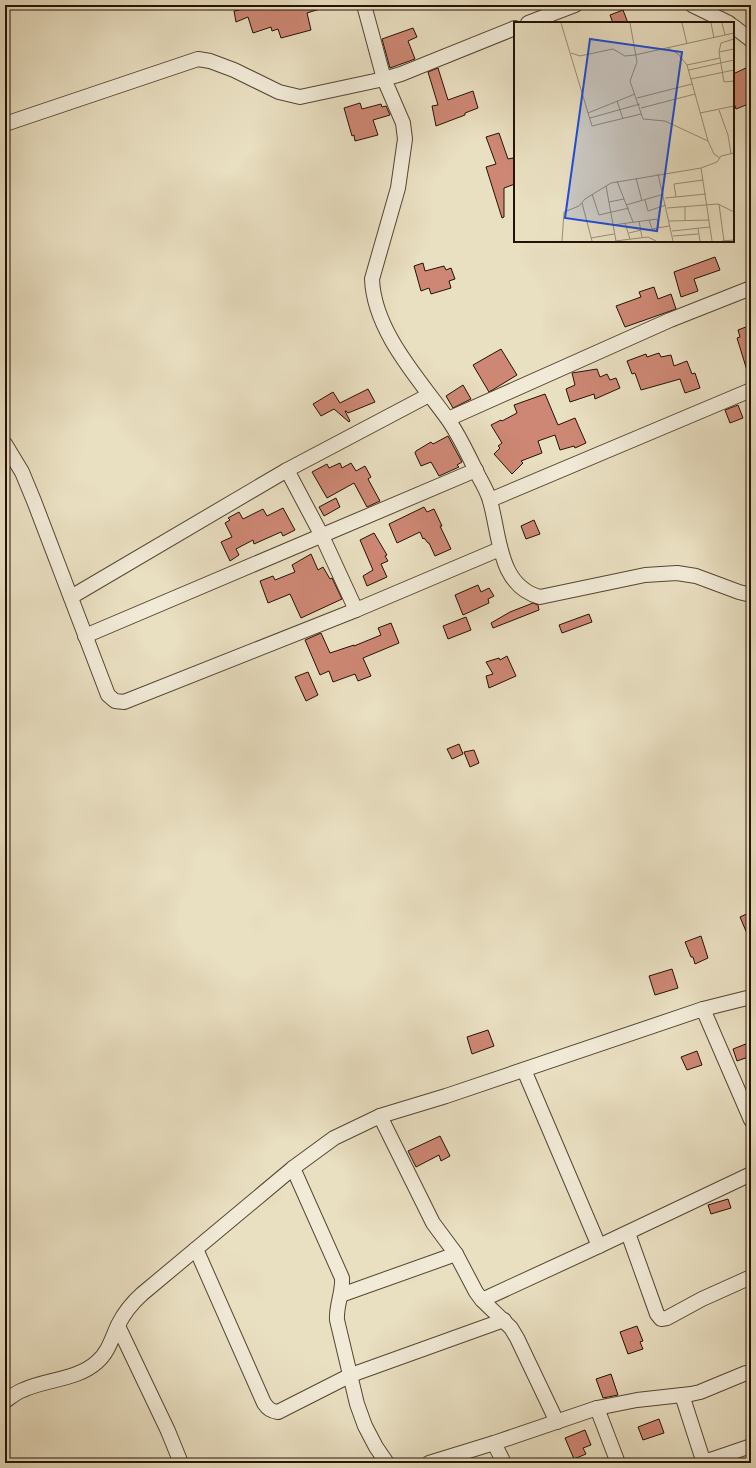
<svg xmlns="http://www.w3.org/2000/svg" width="756" height="1468" font-family="'Sorts Mill Goudy',serif">
<style>
.building{fill:#cd8774;stroke:#241204}
.lines{fill:none;stroke-linecap:round;stroke-linejoin:round}
.minor-casing{stroke:#554533;stroke-width:16}
.minor{stroke:#f1ead7;stroke-width:14}
.inset-road{fill:none;stroke:#9a8d75;stroke-width:1}
.view{fill:#1d4ed8;fill-opacity:0.15;stroke:#1d4ed8;stroke-width:2}
.inset-edge{fill:none;stroke:#241204;stroke-width:2}
</style>
<rect width="100%" height="100%" fill="#e9dfc1"/>
<filter id="stains"><feTurbulence type="fractalNoise" baseFrequency=".005" numOctaves="4"/><feColorMatrix values="0 0 0 0 .2 0 0 0 0 .09 0 0 0 0 .02 0 0 0 .5 -.17"/></filter>
<radialGradient id="worn" r=".72"><stop offset=".6" stop-color="#630" stop-opacity="0"/><stop offset="1" stop-color="#630" stop-opacity=".3"/></radialGradient>
<!-- building -->
<g class="building">
<polygon points="261,5 326,5 326,7 307,13 311,30 281,38 278,29 272,31 271,27 253,33 248,17 236,22 234,11"/>
<polygon points="623,10 628,23 613,23 610,15"/>
<polygon points="413,28 417,37 408,41 415,59 390,68 382,39"/>
<polygon points="438,68 448,100 473,91 478,108 465,113 465,115 436,126 432,106 438,105 428,72"/>
<polygon points="746,68 751,80 751,103 736,109 733,100 733,74"/>
<polygon points="360,103 362,109 381,104 382,107 386,106 390,115 373,120 378,135 355,141 354,135 352,136 344,108"/>
<polygon points="499,133 508,159 513,158 515,163 515,184 504,188 504,217 502,218 486,167 496,164 486,137"/>
<polygon points="715,257 720,270 694,279 698,291 681,297 674,272"/>
<polygon points="423,263 425,271 444,266 446,270 451,268 455,279 449,281 451,288 431,294 429,288 421,291 414,266"/>
<polygon points="654,287 658,299 671,294 676,309 625,327 616,306 641,297 639,292"/>
<polygon points="751,325 751,377 749,377 737,338 740,337 738,330"/>
<polygon points="501,349 517,375 489,392 473,365"/>
<polygon points="659,353 661,357 671,355 674,366 687,361 692,374 695,373 700,388 685,393 680,379 641,390 635,373 632,374 627,361 646,354 647,357"/>
<polygon points="597,369 600,377 607,374 610,380 616,378 620,388 595,399 594,394 570,402 566,389 575,385 572,373"/>
<polygon points="463,385 471,399 453,408 446,396"/>
<polygon points="368,389 375,402 348,413 346,411 345,411 350,421 349,422 334,409 321,416 313,404 333,392 340,403"/>
<polygon points="545,394 558,425 575,418 586,443 575,448 574,446 560,450 555,435 538,441 542,453 521,461 523,463 512,474 494,454 500,448 498,446 502,443 491,425 501,420 502,421 517,413 514,405"/>
<polygon points="738,405 743,418 730,423 725,410"/>
<polygon points="448,436 462,462 457,465 459,467 439,476 431,462 421,466 415,453 416,451 431,442 433,444"/>
<polygon points="340,463 342,468 351,463 356,471 365,466 371,477 368,479 380,501 367,507 354,483 327,498 312,472 327,464 329,468"/>
<polygon points="336,498 340,507 324,516 319,507"/>
<polygon points="424,507 427,512 434,509 442,526 440,526 451,549 435,556 429,543 428,543 424,538 423,539 420,532 397,543 389,524"/>
<polygon points="283,508 295,530 283,536 281,532 254,544 253,540 236,549 239,555 230,561 221,542 232,537 225,523 230,520 228,518 239,512 243,519 263,509 267,516"/>
<polygon points="534,520 540,534 526,539 521,526"/>
<polygon points="374,533 387,555 385,556 388,561 381,564 387,577 367,586 363,576 373,570 360,540"/>
<polygon points="311,554 318,570 323,567 330,579 332,578 342,599 301,618 290,594 268,603 260,581 273,576 275,580 295,572 292,565"/>
<polygon points="478,585 481,592 489,588 494,596 488,599 489,603 463,615 455,595"/>
<polygon points="533,603 538,605 539,610 493,628 491,623 510,612"/>
<polygon points="589,614 592,622 562,633 559,625"/>
<polygon points="466,617 471,630 448,639 443,626"/>
<polygon points="391,623 399,643 363,658 371,676 358,681 355,674 333,682 329,671 320,675 305,640 321,633 330,653 354,645 354,646 381,635 378,628"/>
<polygon points="507,656 516,676 489,688 486,676 493,674 486,662 499,658 500,660"/>
<polygon points="308,672 318,695 306,701 295,677"/>
<polygon points="459,744 463,754 452,759 447,749"/>
<polygon points="474,750 479,763 470,767 464,752"/>
<polygon points="751,912 751,943 740,917"/>
<polygon points="701,936 708,958 695,964 693,957 691,957 685,942"/>
<polygon points="672,969 678,988 655,995 649,976"/>
<polygon points="488,1030 494,1046 472,1054 467,1037"/>
<polygon points="751,1042 751,1056 737,1061 733,1049"/>
<polygon points="697,1051 702,1065 687,1070 681,1057"/>
<polygon points="440,1136 450,1156 441,1161 439,1155 416,1167 408,1151"/>
<polygon points="728,1199 731,1208 711,1214 708,1205"/>
<polygon points="637,1326 643,1341 640,1342 643,1349 628,1354 620,1332"/>
<polygon points="611,1374 618,1395 603,1398 596,1379"/>
<polygon points="659,1419 664,1433 643,1440 638,1427"/>
<polygon points="585,1430 591,1445 583,1448 586,1454 574,1459 565,1438"/>
</g>
<g class="lines">
<defs>
<g id="minor">
<path d="M 364,5 L 384,79 L 403,123 L 405,139 L 398,188 L 372,279 C 374,331 418,378 447,418 C 460,436 469,457 479,477 C 483,484 488,493 490,501 C 500,535 498,586 540,597 L 645,575 L 677,573 L 696,576 L 739,592 L 751,595"/>
<polyline points="692,5 729,23"/>
<polyline points="528,23 575,5"/>
<polyline points="733,26 751,40"/>
<polyline points="5,124 198,59 210,61 234,70 279,92 300,97 384,79 401,74 515,28"/>
<polyline points="448,419 670,320 751,288"/>
<polyline points="5,444 22,472 34,501 108,695 115,701 124,702 356,610 500,549"/>
<polyline points="287,470 322,536 356,610"/>
<polyline points="490,500 751,390"/>
<polyline points="71,597 287,470 429,395"/>
<polyline points="85,636 476,470"/>
<polyline points="703,1009 751,1120"/>
<polyline points="524,1070 599,1246"/>
<polyline points="380,1116 433,1223 456,1254 476,1292 482,1300 511,1328 517,1338 557,1422"/>
<path d="M 293,1168 L 342,1278 C 343,1293 336,1305 337,1320 L 357,1404 L 365,1426 L 376,1447 L 387,1463"/>
<polyline points="628,1233 657,1314 661,1319 667,1318 702,1299 751,1277"/>
<path d="M 196,1249 L 264,1403 C 268,1409 271,1411 278,1412 L 351,1375 L 504,1320"/>
<polyline points="341,1295 456,1254"/>
<polyline points="482,1300 599,1246 751,1174"/>
<polyline points="118,1326 168,1431 181,1463"/>
<polyline points="682,1395 702,1457 705,1459 710,1460 751,1446"/>
<path d="M 5,1401 C 11,1397 17,1392 23,1390 C 47,1379 77,1380 97,1362 C 108,1353 112,1338 118,1325 C 124,1313 132,1303 142,1294 L 293,1168 L 334,1138 L 380,1116 L 446,1096 L 703,1009 L 751,997"/>
<polyline points="597,1408 618,1463"/>
<polyline points="494,1443 504,1463"/>
<polyline points="429,1463 494,1443 597,1408 637,1400 691,1394 700,1392 746,1373 751,1375"/>
</g>
</defs>
<!-- minor casing -->
<use href="#minor" class="minor-casing"/>
<!-- minor -->
<use href="#minor" class="minor"/>
</g>
<!-- overview -->
<g transform="translate(514 22)">
<rect width="220" height="220" fill="#e9dfc1"/>
<path class="inset-road" d="M 47,1 L 78,104 L 127,92M 116,1 L 123,40 L 116,59 L 129,97 L 151,99 L 194,119M 168,1 L 173,22M 197,1 L 200,16M 208,1 L 211,13M 220,17 L 207,21 L 205,30 L 210,60 L 220,59M 154,26 L 164,32 L 173,43 L 194,119 L 200,132 L 206,136M 205,30 L 220,27M 57,31 L 66,34 L 99,27 L 111,34 L 121,33 L 220,11M 173,43 L 206,36M 175,48 L 220,38M 177,57 L 220,48M 123,76 L 178,62M 103,79 L 109,97M 127,86 L 181,72M 205,88 L 214,113 L 217,132M 74,91 L 121,72M 186,91 L 220,84M 76,96 L 126,82M 187,146 L 198,219M 144,152 L 159,219M 122,156 L 128,179M 103,159 L 119,200M 92,164 L 102,219M 78,172 L 85,193 L 115,186M 162,175 L 160,162 L 189,158M 151,176 L 192,172M 131,178 L 134,189 L 152,183M 95,180 L 110,177M 68,181 L 78,219M 205,182 L 210,219M 112,183 L 150,172M 153,186 L 204,182 L 220,190M 135,198 L 138,207 L 155,204M 125,199 L 128,215M 155,199 L 195,198M 171,199 L 171,185M 111,201 L 116,217M 99,203 L 143,197 L 145,205M 184,207 L 186,219M 158,209 L 196,205M 115,211 L 127,208M 159,214 L 184,212M 77,216 L 100,212M 48,219 L 50,190 L 65,184 L 71,177 L 97,161 L 187,146 L 203,140 L 207,134 L 220,131M 101,219 L 134,215 L 142,219M 208,219 L 220,218"/>
<path class="view" d="M 76,17 L 168,30 L 143,209 L 51,196 Z"/>
<rect width="220" height="220" class="inset-edge"/>
</g>
<!-- margin -->
<rect width="756" height="1468" fill="none" stroke="#e9dfc1" stroke-width="20"/>
<rect x="6" y="6" width="744" height="1456" fill="none" stroke="#241204" stroke-width="2"/>
<rect x="10" y="10" width="736" height="1448" fill="none" stroke="#241204"/>
<rect width="100%" height="100%" filter="url(#stains)"/>
<rect width="100%" height="100%" fill="url(#worn)"/>
</svg>
